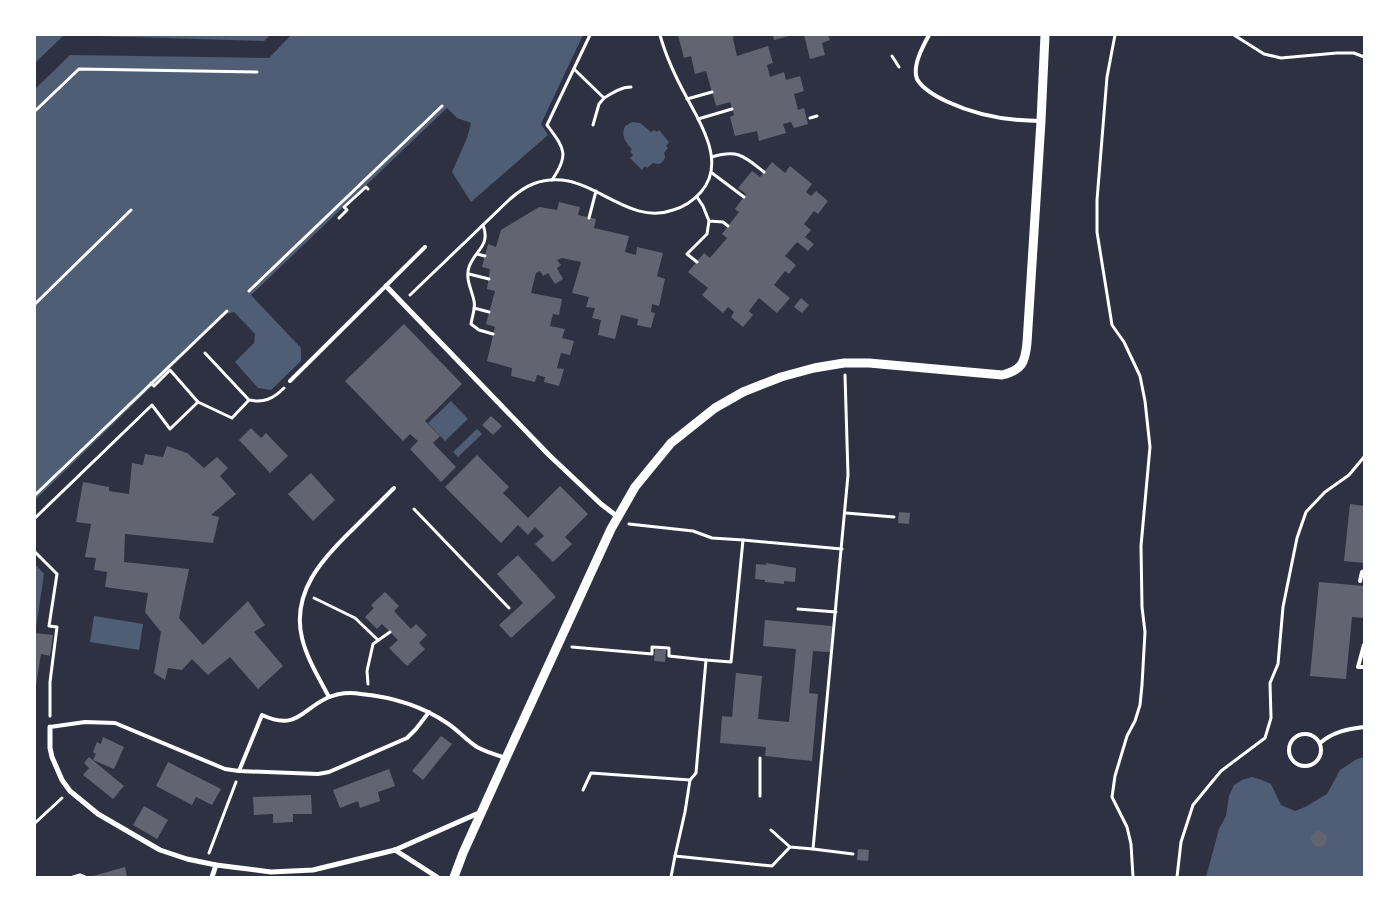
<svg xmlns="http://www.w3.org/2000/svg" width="1399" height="912" font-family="Bitter,serif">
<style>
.water{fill:#4f5d75}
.pier{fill:#2d3142}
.building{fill:#626471}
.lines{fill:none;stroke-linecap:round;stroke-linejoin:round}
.path{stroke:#fff;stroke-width:3}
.service{stroke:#fff;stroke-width:4}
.minor{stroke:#fff;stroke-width:5}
.tertiary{stroke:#fff;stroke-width:9}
</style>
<rect width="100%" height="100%" fill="#2d3142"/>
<!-- water -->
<g class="water">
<polygon points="35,35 583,35 541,124 548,135 471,202 452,172 467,138 471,123 457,118 447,108 251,295 301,348 301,361 271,390 258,388 235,362 254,343 255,334 234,312 226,314 35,500"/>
<path d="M 632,122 L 640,123 L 651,132 L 654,130 L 657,132 L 659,130 L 669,142 L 666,146 L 668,148 L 664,153 C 667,158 663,162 659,164 L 653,163 L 647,168 L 645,166 L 642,170 L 630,158 L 633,155 L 630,152 L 632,149 C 625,142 621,136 625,126 Z"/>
<polygon points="451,401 468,419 445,441 428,423"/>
<polygon points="477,429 482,434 458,457 453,452"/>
<polygon points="35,564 44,574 36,628 35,627"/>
<polygon points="94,616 143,624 139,650 90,642"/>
<polygon points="1364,757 1364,877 1206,877 1219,829 1226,816 1229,796 1234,785 1242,780 1252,777 1262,780 1271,784 1281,805 1295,811 1305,807 1327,794 1340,770 1357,759"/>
</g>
<!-- pier -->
<polygon class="pier" points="64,35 264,41 270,35 291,35 269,58 70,55 35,89 35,63"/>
<!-- building -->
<g class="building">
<polygon points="678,35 734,35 733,39 737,56 768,46 773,63 767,65 770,77 784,72 786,80 800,76 804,91 794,94 798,110 804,108 808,124 794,128 791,122 783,124 786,133 759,141 757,131 735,136 730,117 734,115 730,102 716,106 706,71 695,74 691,56 684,58"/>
<polygon points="773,35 789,35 789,36 774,40"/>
<polygon points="804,35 828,35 830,40 822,43 825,55 810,59"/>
<polygon points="772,162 785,173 790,166 812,184 806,192 811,196 816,191 828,201 818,214 814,211 804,224 811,230 805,237 814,244 808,251 797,242 785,256 796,265 789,274 785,271 774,285 790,298 777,313 759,298 749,311 753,315 743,327 731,317 734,312 728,307 723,313 702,295 708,288 688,272 704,253 710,258 727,238 722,234 739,212 735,209 746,194 738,188 752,171 760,177"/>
<polygon points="559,202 580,207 578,215 596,219 594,228 629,236 625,252 636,255 637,247 663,253 657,276 665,279 659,306 652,304 651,312 655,313 651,328 637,325 638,319 621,315 615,339 598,335 601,320 592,318 595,308 586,307 589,297 572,293 581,262 562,258 557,260 561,265 557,268 563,279 555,284 548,273 543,276 540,271 536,273 531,293 562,299 559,315 553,314 550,326 565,329 562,338 574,341 570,355 561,353 557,368 564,369 559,386 544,382 545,377 537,375 535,382 511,376 512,368 487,361 495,327 486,324 495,291 487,289 490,269 482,267 488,244 496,247 501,230 539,207 557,210"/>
<polygon points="801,298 809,305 802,313 794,307"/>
<polygon points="404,324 462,384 425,421 440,436 433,443 456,467 441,482 410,449 418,441 410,434 403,441 345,381"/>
<polygon points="491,416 502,426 493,435 482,425"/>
<polygon points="251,428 261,438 266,433 288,456 270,473 239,440"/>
<polygon points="167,446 187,453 204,468 217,457 228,468 220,476 236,494 211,515 219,517 213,543 125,534 124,562 189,569 179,618 203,645 248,601 265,625 254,632 283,666 258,689 230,657 208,675 192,659 182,670 168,668 165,680 154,673 161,632 145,612 148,593 105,587 107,572 94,570 96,558 85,557 91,524 76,522 83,482 109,487 109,491 129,494 132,463 143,465 145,454 163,457"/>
<polygon points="477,455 509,487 503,493 528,518 560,486 588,514 565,537 572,544 553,562 535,544 544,536 535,527 528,535 518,525 501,543 445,487"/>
<polygon points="311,473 335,500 313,521 288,494"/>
<polygon points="1350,504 1364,506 1364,563 1344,561"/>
<polygon points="899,512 910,513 909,524 898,523"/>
<polygon points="518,555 556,597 511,638 499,625 523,603 497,574"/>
<polygon points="766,563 796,568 795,582 784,581 784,584 765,582 765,580 755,579 756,564 766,565"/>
<polygon points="1319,582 1364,586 1364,618 1352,617 1346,679 1310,676"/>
<polygon points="385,592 399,606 394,611 411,629 416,624 427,635 419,643 425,649 407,666 389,648 398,640 382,624 377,629 365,617 374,608 371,605"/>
<polygon points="765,620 832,626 830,652 813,651 809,693 818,694 812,761 765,756 766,747 720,743 722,716 732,717 736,673 762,676 758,719 789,722 796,649 763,646"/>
<polygon points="35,633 53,635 50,656 41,654 36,685"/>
<polygon points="655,649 666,650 665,662 654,661"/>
<polygon points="441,736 452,744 423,780 412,771"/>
<polygon points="103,737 124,747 114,769 93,760 96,754 93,752 97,742 101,744"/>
<polygon points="89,757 124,786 113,799 83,775 89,768 84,763"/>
<polygon points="168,762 221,789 212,805 196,797 192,805 156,786"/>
<polygon points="389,769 395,786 378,792 380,801 360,808 358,801 340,808 333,790"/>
<polygon points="311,795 312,814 293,814 293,822 273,823 273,814 254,815 253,797"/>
<polygon points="144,806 168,820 157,839 133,825"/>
<circle cx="1319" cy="839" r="8"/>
<polygon points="858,849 869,850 868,861 857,860"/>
<polygon points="125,867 127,877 93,877 93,876"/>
</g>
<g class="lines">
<!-- path -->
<g class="path">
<polyline points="1115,35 1107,77 1097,200 1097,232 1112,325 1124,342 1140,376 1145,401 1150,447 1141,546 1142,607 1145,632 1142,685 1140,705 1135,721 1127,736 1115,776 1112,797 1127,827 1131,844 1133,877"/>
<polyline points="1234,35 1264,54 1281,58 1337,53 1354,53 1364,57"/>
<polyline points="892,56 899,67"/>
<path d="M 574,69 L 604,98 C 612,93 621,87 631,87"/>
<polyline points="687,99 712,92"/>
<polyline points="35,111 79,69 257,72"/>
<polyline points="810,118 817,116"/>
<polyline points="698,119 732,109"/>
<polyline points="593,125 599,104 604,98"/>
<path d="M 712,157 C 738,149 744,156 764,172"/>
<polyline points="712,173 744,197"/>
<path d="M 552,180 C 570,154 564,148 547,125 L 590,35"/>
<polyline points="697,197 703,206 709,221 723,222 728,226"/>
<polyline points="339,218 347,210 344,207 366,187 368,189"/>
<polyline points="589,218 596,191"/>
<path d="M 483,225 C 491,246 475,250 469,267 C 465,279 472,290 474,301 C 476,308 472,316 471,324 L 479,330 L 493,334"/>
<polyline points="477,254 485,256"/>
<polyline points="697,262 687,254 707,234 709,221"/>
<polyline points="469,274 489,279"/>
<polyline points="249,291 442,106"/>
<path d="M 410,295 L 510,199 C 526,185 541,178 562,180 C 600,184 633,225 673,210 C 684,207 693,201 701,192 C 715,176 714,158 707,139 C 702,124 694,111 687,98 C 676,78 666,57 660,35"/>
<polyline points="35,304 131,210"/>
<polyline points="474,308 489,312"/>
<path d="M 205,353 L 249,400 C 264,403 273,399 284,388"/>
<polyline points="151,383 154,386 170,370 198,402"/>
<polyline points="35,495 227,311"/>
<polyline points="414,509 509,608"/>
<polyline points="846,513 894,517"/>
<polyline points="35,518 152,405 170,429 198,402 232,418 249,400"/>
<polyline points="629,524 693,531 712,538 743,540 731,662 706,660 696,773 690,780 685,812 675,856"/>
<polyline points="743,540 842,549"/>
<polyline points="35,552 57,574 49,626 57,627 50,682 50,716"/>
<polyline points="314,598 355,618 378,640"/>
<polyline points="798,609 836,612"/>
<polyline points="572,647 652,654 652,647 669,648 669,656 706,660"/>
<polyline points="368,684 367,671 373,644 390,632"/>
<polyline points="583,790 591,773 690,780"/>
<polyline points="760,796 760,758"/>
<polyline points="35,823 62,798"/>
<polyline points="771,830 790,847 813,849 848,475 845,375"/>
<polyline points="813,849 853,854"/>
<polyline points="209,853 236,782"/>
<polyline points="73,877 80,875 85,877"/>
<polyline points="671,877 675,856 772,866 790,847"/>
<polyline points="1177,877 1181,842 1193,805 1221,771 1265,738 1271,718 1270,683 1278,664 1283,607 1297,538 1306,512 1325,492 1349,475 1364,457"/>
</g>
<!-- service -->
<g class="service">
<path d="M 929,35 C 923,46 912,66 917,79 C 923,90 937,97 948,102 C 978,116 1008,121 1041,121"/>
<polyline points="290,381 425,247"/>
<polyline points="1360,581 1362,572 1364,571"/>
<polyline points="1364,645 1358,667 1364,667"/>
<path d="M 329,697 C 319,678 307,659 302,638 C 291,592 323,558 353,529 C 367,515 380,502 394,488"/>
<polyline points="50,727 85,722 115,723 225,769 239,771 318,774 329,772 407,738 416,729 429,712"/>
<circle cx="1305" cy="750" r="16"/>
<path d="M 1320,743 C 1333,732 1347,729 1364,727"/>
<path d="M 239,771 L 262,715 C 297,731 301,710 327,698 C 338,693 350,692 361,694 C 392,697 422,706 447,723 C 458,730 466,740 477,747 C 486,752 496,755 506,758"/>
</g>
<!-- minor -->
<g class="minor">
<polyline points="386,286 549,455 601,504 618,517"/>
<polyline points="50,727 50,748 52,757 62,780 70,791 98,814 160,850 187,859 216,865 271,872 313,870 395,850 481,812"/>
<polyline points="395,850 437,877"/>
<polyline points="212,877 216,865"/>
</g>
<!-- tertiary -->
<path class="tertiary" d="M 454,877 L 463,853 L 506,758 L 611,529 L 635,487 L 671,443 L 715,408 L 743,392 L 781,377 L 814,368 L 844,363 L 869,363 L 1002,375 C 1022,370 1025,363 1027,343 L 1041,121 L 1045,35"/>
</g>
<!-- border -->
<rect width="1399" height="912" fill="none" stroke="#ffffff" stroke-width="72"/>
</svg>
